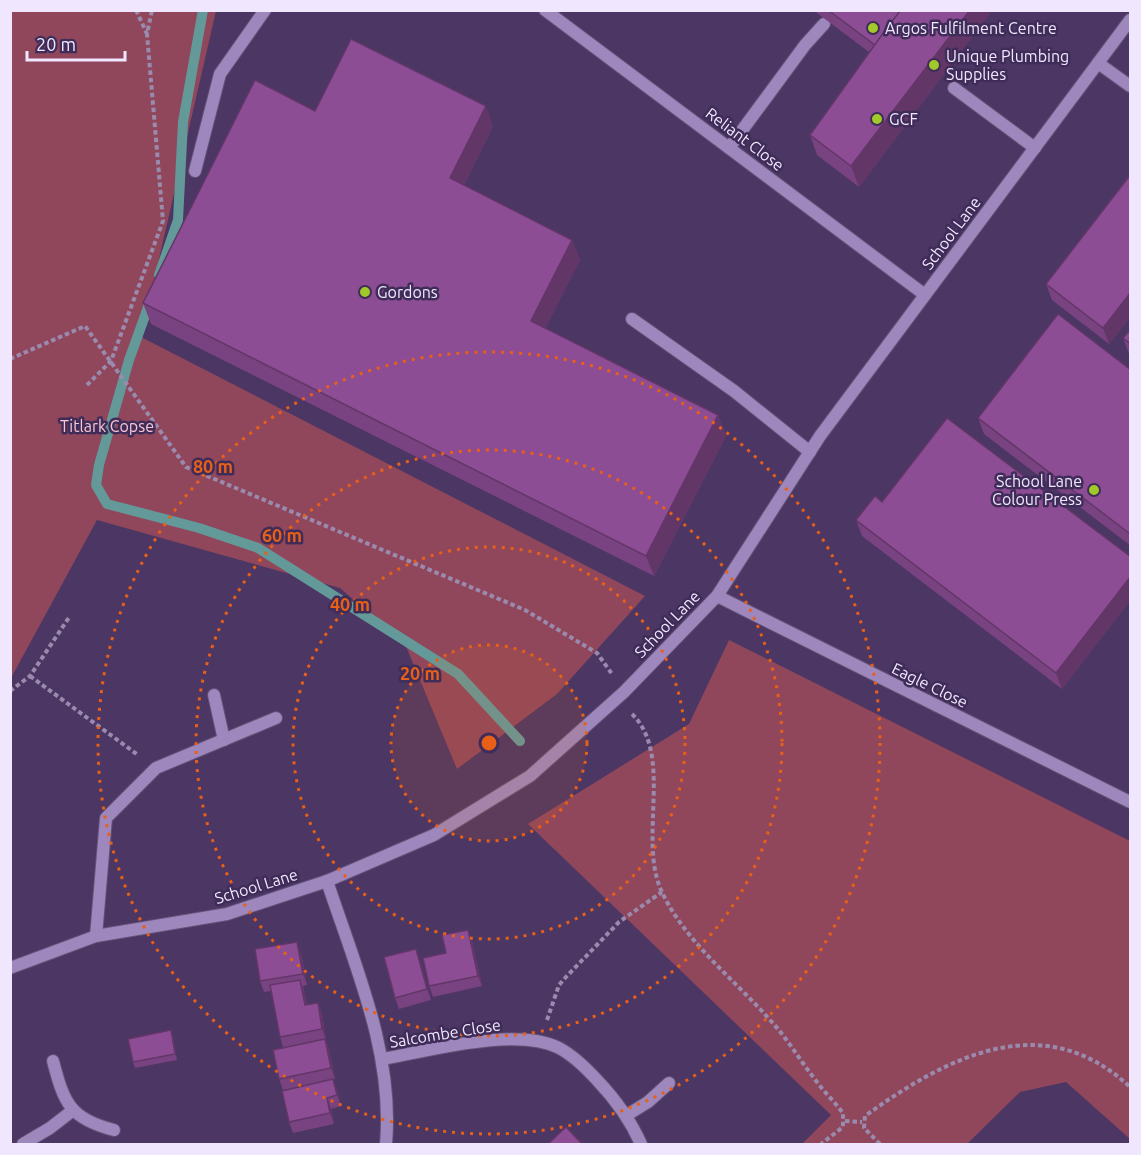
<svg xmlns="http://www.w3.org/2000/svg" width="1141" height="1155" font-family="Ubuntu,sans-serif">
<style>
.green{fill:#90475c}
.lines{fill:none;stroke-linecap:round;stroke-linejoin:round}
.stream{stroke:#649999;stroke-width:10}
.service-casing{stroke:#635177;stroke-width:14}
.minor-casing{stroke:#635177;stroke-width:14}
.tertiary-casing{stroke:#635177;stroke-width:14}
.path{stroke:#9a8bae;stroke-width:4;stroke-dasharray:4.5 3;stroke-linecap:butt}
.service{stroke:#9d87bc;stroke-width:12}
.minor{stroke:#9d87bc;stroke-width:12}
.tertiary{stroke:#9d87bc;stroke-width:12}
.wall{fill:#794280}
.shaded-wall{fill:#633668}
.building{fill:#8d4d95;stroke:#633668;stroke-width:1.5}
.ring{fill:none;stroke:#e86018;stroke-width:3;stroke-dasharray:3 6}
.poi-dot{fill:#a1c929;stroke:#402c59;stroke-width:2}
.labels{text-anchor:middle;stroke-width:5;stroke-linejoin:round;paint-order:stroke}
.poi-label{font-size:16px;fill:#f0e7fe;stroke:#402c59;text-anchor:start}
.street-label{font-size:16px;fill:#f0e7fe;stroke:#402c59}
.park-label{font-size:16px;fill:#fac4d0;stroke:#402c59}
.centre{fill:#e86018;stroke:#402c59;stroke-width:3}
.ring-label{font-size:18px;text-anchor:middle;font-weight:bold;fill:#e86018;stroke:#402c59;stroke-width:5;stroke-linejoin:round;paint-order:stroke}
</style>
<rect width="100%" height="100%" fill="#4b3664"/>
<!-- green -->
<g class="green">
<polygon points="11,11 216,11 141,337 645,596 557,694 457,769 405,644 340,588 97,520 11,678"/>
<polygon points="729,640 1130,841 1130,1139 1066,1082 1020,1092 967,1144 802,1144 831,1115 528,824 689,724"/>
</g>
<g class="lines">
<!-- stream -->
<g class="stream">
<polyline points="159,275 178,220 183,122 203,10"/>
<polyline points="151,299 129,360 99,465 96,485 107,504 199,528 258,548 458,674 520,741"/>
</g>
<defs>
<g id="service">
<polyline points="1098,63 1130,86"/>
<polyline points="954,88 1035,148"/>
<polyline points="729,148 805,45 824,24"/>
<polyline points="195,171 220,74 265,10"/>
<polyline points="632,319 734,391 810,452"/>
</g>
<g id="minor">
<polyline points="545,10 925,295"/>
<polyline points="717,596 1130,802"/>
<polyline points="214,695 224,740"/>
<path d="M 327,881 C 355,966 394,1053 386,1144"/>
<polyline points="96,936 106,818 156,768 276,718"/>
<path d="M 382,1059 C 429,1051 516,1026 559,1048 C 574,1056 586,1068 597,1080 C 616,1100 630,1119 641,1144"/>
<path d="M 53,1061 C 64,1103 70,1119 114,1130"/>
<polyline points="627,1115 648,1102 669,1083"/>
<polyline points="23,1144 50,1128 72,1111"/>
</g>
<polyline id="tertiary" points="10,968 96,936 227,914 327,881 434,835 530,776 624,692 717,596 820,436 1130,20"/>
</defs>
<!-- service casing -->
<use href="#service" class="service-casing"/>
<!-- minor casing -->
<use href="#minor" class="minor-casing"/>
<!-- tertiary casing -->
<use href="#tertiary" class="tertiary-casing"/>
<!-- path -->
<g class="path">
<polyline points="136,10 147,34"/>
<polyline points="10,359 85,326 186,467 525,610 597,653 612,674"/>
<polyline points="87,385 111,361 163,221 147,34 152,10"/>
<polyline points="30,676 138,755"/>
<polyline points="10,691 30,676 70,616"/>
<path d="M 632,714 C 674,755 638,838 661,890 C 684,941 734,979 770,1020 C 787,1038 799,1059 814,1078 C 823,1091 834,1101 843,1113 L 843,1127 L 821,1144"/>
<polyline points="547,1020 559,985 566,977 619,922 662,892"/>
<polyline points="845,1121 862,1122"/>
<path d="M 880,1144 L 864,1128 L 865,1116 C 947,1057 1043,1006 1130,1087"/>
</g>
<!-- service -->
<use href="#service" class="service"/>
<!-- minor -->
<use href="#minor" class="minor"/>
<!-- tertiary -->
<use href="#tertiary" class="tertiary"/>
</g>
<!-- wall -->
<g class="wall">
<polygon points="813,10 992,10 859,187 817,155 810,135 869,52"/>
<polygon points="315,111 493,126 464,185 572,240 580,260 545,328 718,415 726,436 654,576 151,324 143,303"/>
<polygon points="1131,174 1131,316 1109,344 1052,300 1046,284"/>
<polygon points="1131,329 1131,355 1129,354 1123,338"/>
<polygon points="1131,370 1131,546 984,434 978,418"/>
<polygon points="882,502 1131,557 1131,599 1062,689 862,536 856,520"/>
<polygon points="472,941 482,986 433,997 429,986 446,953"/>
<polygon points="301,953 307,985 303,986 307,1005 318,1003 322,1014 326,1040 329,1050 335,1079 333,1079 337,1090 341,1106 331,1109 334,1124 293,1133 289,1122 310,1084 283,1090 279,1079 283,1047 280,1037 271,991 264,992 260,981"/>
<polygon points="420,960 431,1000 399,1009 395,998"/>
<polygon points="173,1036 177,1060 135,1068 133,1062"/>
</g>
<!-- shaded-wall -->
<g class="shaded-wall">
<polygon points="970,10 992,10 859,187 851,166"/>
<polygon points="486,106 493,126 457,199 450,178"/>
<polygon points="572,240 580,260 538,341 531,321"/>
<polygon points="1131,292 1131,316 1109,344 1103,328"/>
<polygon points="718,415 726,436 654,576 646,556"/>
<polygon points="1131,576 1131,599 1062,689 1056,673"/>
<polygon points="468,930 472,941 482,986 478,976"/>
<polygon points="297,942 301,953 307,985 303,974"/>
<polygon points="416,949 420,960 431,1000 427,989"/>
<polygon points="300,980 304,991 309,1016 305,1005"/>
<polygon points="318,1003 322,1014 326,1040 322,1029"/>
<polygon points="171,1030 173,1036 177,1060 175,1054"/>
<polygon points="325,1039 329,1050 335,1079 331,1068"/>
<polygon points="333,1079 337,1090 341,1106 337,1095"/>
<polygon points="327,1098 331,1109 334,1124 330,1113"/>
</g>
<!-- building -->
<g class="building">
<polygon points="828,10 901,10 875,45"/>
<polygon points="901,10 970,10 851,166 810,135 889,25"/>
<polygon points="351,39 486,106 450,178 572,240 531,321 718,415 646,556 143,303 255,80 315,111"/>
<polygon points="1131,174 1131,292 1103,328 1046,284"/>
<polygon points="1058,314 1131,370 1131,531 1129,533 978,418"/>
<polygon points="1131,329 1131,344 1123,338"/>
<polygon points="947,418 1131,557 1131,576 1056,673 856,520 875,496 882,502"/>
<polygon points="468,930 478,976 429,986 423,958 446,953 442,935"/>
<polygon points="297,942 303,974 260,981 255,949"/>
<polygon points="416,949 427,989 395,998 384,957"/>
<polygon points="300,980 305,1005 318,1003 322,1029 280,1037 270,985"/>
<polygon points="171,1030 175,1054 133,1062 128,1039"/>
<polygon points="325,1039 331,1068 279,1079 273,1050"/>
<polygon points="333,1079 337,1095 327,1098 330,1113 289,1122 282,1091"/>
<polygon points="566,1127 582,1144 548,1144"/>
</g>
<!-- distance rings -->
<circle cx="489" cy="743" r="98" fill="#e86018" fill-opacity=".12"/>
<g class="ring">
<circle cx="489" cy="743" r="98"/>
<circle cx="489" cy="743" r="196"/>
<circle cx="489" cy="743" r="293"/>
<circle cx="489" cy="743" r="391"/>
</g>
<!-- markers -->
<g class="poi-dot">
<circle cx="873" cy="28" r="6"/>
<circle cx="934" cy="65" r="6"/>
<circle cx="877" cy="119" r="6"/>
<circle cx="365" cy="292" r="6"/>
<circle cx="1094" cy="490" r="6"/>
</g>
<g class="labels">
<!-- poi labels -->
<g class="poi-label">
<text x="885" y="34">Argos Fulfilment Centre</text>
<text x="946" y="62">Unique Plumbing<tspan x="946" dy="18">Supplies</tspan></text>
<text x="889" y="125">GCF</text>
<text x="377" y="298">Gordons</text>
<text x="1082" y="487" text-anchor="end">School Lane<tspan x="1082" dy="18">Colour Press</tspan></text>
</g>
<!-- street labels -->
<g class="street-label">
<text transform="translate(745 139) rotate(37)" y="6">Reliant Close</text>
<text transform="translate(951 233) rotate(-53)" y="6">School Lane</text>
<text transform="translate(667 624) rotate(-46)" y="6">School Lane</text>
<text transform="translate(930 685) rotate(26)" y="6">Eagle Close</text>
<text transform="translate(256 886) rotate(-17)" y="6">School Lane</text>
<text transform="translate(445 1033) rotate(-9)" y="6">Salcombe Close</text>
</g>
<!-- park labels -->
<g class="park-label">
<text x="107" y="432">Titlark Copse</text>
</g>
</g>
<circle cx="489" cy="743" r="9" class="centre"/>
<g class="ring-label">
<text x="213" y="473">80 m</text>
<text x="282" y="542">60 m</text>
<text x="350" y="611">40 m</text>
<text x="420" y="680">20 m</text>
</g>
<!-- border -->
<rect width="1141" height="1155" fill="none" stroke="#f0e7fe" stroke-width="24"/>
<!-- scale -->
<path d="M27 51v9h98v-9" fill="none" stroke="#f0e7fe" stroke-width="3"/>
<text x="36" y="51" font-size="18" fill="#f0e7fe" stroke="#402c59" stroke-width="4.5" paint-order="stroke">20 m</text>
</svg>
